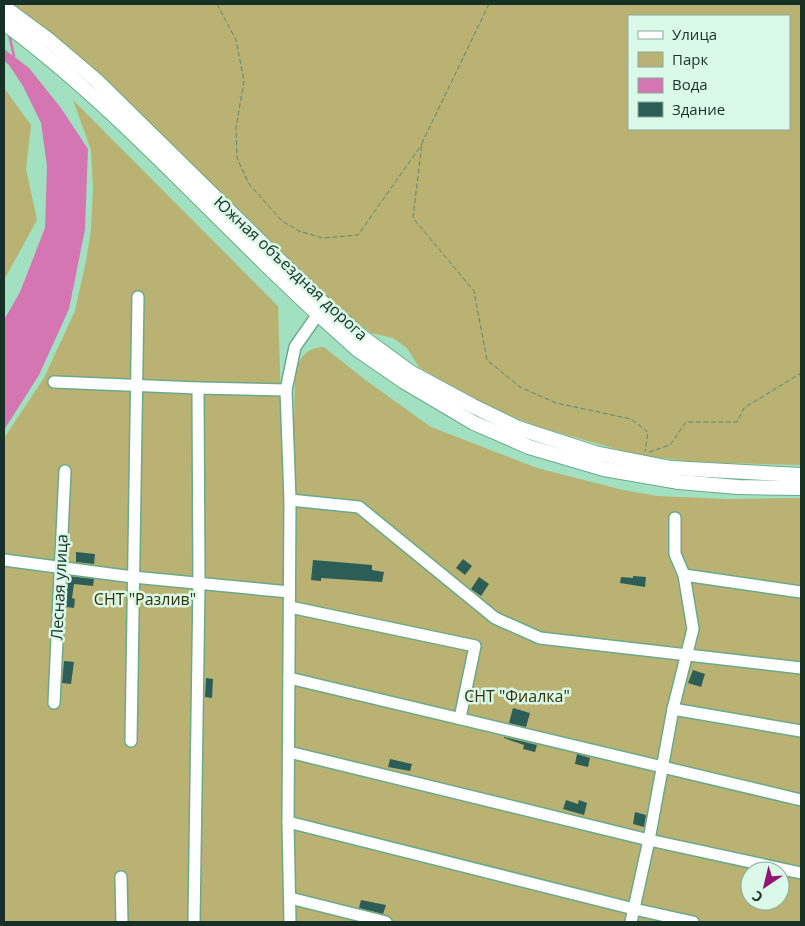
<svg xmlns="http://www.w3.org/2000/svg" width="805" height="926" font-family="'Open Sans',sans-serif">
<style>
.green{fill:#b9b272;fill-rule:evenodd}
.water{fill:#d576b2}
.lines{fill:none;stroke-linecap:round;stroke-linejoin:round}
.stream{stroke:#d576b2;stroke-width:2.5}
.building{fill:#2c5e57}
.minor-casing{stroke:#6ba98b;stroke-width:14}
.major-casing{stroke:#6ba98b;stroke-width:16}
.path{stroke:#5b8672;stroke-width:1;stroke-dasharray:5 2.5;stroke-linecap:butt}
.minor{stroke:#fff;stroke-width:11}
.major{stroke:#fff;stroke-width:14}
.labels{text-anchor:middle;stroke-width:5;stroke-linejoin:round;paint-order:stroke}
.street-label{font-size:16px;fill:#183126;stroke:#daf9e9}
.park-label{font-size:16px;fill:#373100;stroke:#daf9e9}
</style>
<rect width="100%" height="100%" fill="#a1e0c1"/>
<!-- green -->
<g class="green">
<path d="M 6,4 L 801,4 L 801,465 L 694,462 L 638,455 L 535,426 L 479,402 L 419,367 L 407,348 L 393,338 L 371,333 L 324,296 L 158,130 L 59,41 ZM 629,16 L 789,16 L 789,129 L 629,129 Z"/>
<polygon points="4,88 31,125 26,169 37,220 4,280"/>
<path d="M 73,100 L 278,306 L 289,663 L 295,373 C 300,356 307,348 324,347 L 364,379 L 431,427 L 537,468 L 623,490 L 657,496 L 726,499 L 801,498 L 801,922 L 4,922 L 4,438 L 44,378 L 75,311 L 86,261 L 91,230 L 93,189 L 91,150 ZM 750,871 L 780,871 L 780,901 L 750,901 Z"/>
</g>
<!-- water -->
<polygon class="water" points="4,49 29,68 61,108 88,149 85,229 69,309 39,375 4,430 4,320 20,292 45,228 47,166 41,123 23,86 9,65 4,61"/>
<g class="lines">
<!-- stream -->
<polyline class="stream" points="9,34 14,56"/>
</g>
<!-- building -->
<g class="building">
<polygon points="76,552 95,554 94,564 76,562"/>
<polygon points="463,559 472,566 465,575 456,568"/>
<polygon points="313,560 372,565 372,570 384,572 382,582 321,578 321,581 311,580"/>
<polygon points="68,576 94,579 93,586 74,584 72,598 75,599 74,608 66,607"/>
<polygon points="633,576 646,577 645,587 620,583 621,577 633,578"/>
<polygon points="479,577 489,584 481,596 471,589"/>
<polygon points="64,661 74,662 71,684 62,683"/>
<polygon points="693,670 705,674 701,687 688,683"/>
<polygon points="206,678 213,679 212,698 205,697"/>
<polygon points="513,708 530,713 526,727 509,723"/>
<polygon points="504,737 537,745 535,752 523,749 524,745 504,738"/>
<polygon points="577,754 590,758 588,767 575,764"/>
<polygon points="390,759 412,764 410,771 388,767"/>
<polygon points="566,800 578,804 579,800 587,803 584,815 563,809"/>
<polygon points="635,812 646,815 644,827 633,824"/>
<polygon points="361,900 386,905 383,914 359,908"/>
</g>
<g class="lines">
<defs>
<g id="minor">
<polyline points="54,382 198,388"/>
<polyline points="290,500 359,507 495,618 540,638 801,668"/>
<polyline points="4,560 133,577 289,592"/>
<polyline points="684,575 801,592"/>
<polyline points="290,607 475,646 460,718"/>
<polyline points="289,678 801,800"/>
<polyline points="54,703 65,471"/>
<polyline points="673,709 801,731"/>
<polyline points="131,741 138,297"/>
<polyline points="289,752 649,840 801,873"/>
<polyline points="288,822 634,909 693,922"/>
<polyline points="121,877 122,922"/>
<polyline points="290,898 386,922"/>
<polyline points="194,922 199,585 198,388 286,390"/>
<polyline points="290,922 288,822 290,500 286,390 295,347 318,314"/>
<polyline points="631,922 649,840 673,709 693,629 684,575 675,554 675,518"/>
</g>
<g id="major">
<polyline points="4,7 50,41 96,80 326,306 365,339 410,372 473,406 518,428 595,453 671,468 801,475"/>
<path d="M 4,23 C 119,108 213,218 318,314 L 358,350 L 403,381 L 474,423 L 529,447 L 604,469 L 679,482 L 738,487 L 801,488"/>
</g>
</defs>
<!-- minor casing -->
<use href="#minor" class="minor-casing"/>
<!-- major casing -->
<use href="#major" class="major-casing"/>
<!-- path -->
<g class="path">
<polyline points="217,4 236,40 244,81 236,128 237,158 249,184 282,221 299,231 323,238 358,235 422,144"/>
<polyline points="489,4 422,143 413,218 474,291 487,360 520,387 556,403 631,419 648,432 645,452"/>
<polyline points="649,452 670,445 686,422 737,422 744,408 801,373"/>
</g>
<!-- minor -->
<use href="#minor" class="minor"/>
<!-- major -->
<use href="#major" class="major"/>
</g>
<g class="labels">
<!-- street labels -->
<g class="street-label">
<text transform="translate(291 268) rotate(43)" y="6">Южная объездная дорога</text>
<text transform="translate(59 587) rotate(-87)" y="6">Лесная улица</text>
</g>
<!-- park labels -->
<g class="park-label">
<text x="145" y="605">СНТ "Разлив"</text>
<text x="517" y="702">СНТ "Фиалка"</text>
</g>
</g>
<!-- border -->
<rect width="805" height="926" fill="none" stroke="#183126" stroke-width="10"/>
<!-- legend -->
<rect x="628" y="15" width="162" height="115" fill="#daf9e9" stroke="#8ca99b"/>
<rect x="638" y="31" width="25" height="8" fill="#ffffff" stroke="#8ca99b"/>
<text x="672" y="40" font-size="15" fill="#183126">Улица</text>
<rect x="638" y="52" width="25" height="15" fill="#b9b272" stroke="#8ca99b"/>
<text x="672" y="65" font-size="15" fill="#183126">Парк</text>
<rect x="638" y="78" width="25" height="15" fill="#d576b2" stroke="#8ca99b"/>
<text x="672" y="90" font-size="15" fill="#183126">Вода</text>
<rect x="638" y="102" width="25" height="15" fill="#2c5e57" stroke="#8ca99b"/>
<text x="672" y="115" font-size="15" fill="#183126">Здание</text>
<!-- north arrow -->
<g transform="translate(765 886) rotate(215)"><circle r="24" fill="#daf9e9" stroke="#8ca99b"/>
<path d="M0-4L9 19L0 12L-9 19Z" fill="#921470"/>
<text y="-8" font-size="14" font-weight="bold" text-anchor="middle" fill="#183126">С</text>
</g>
</svg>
